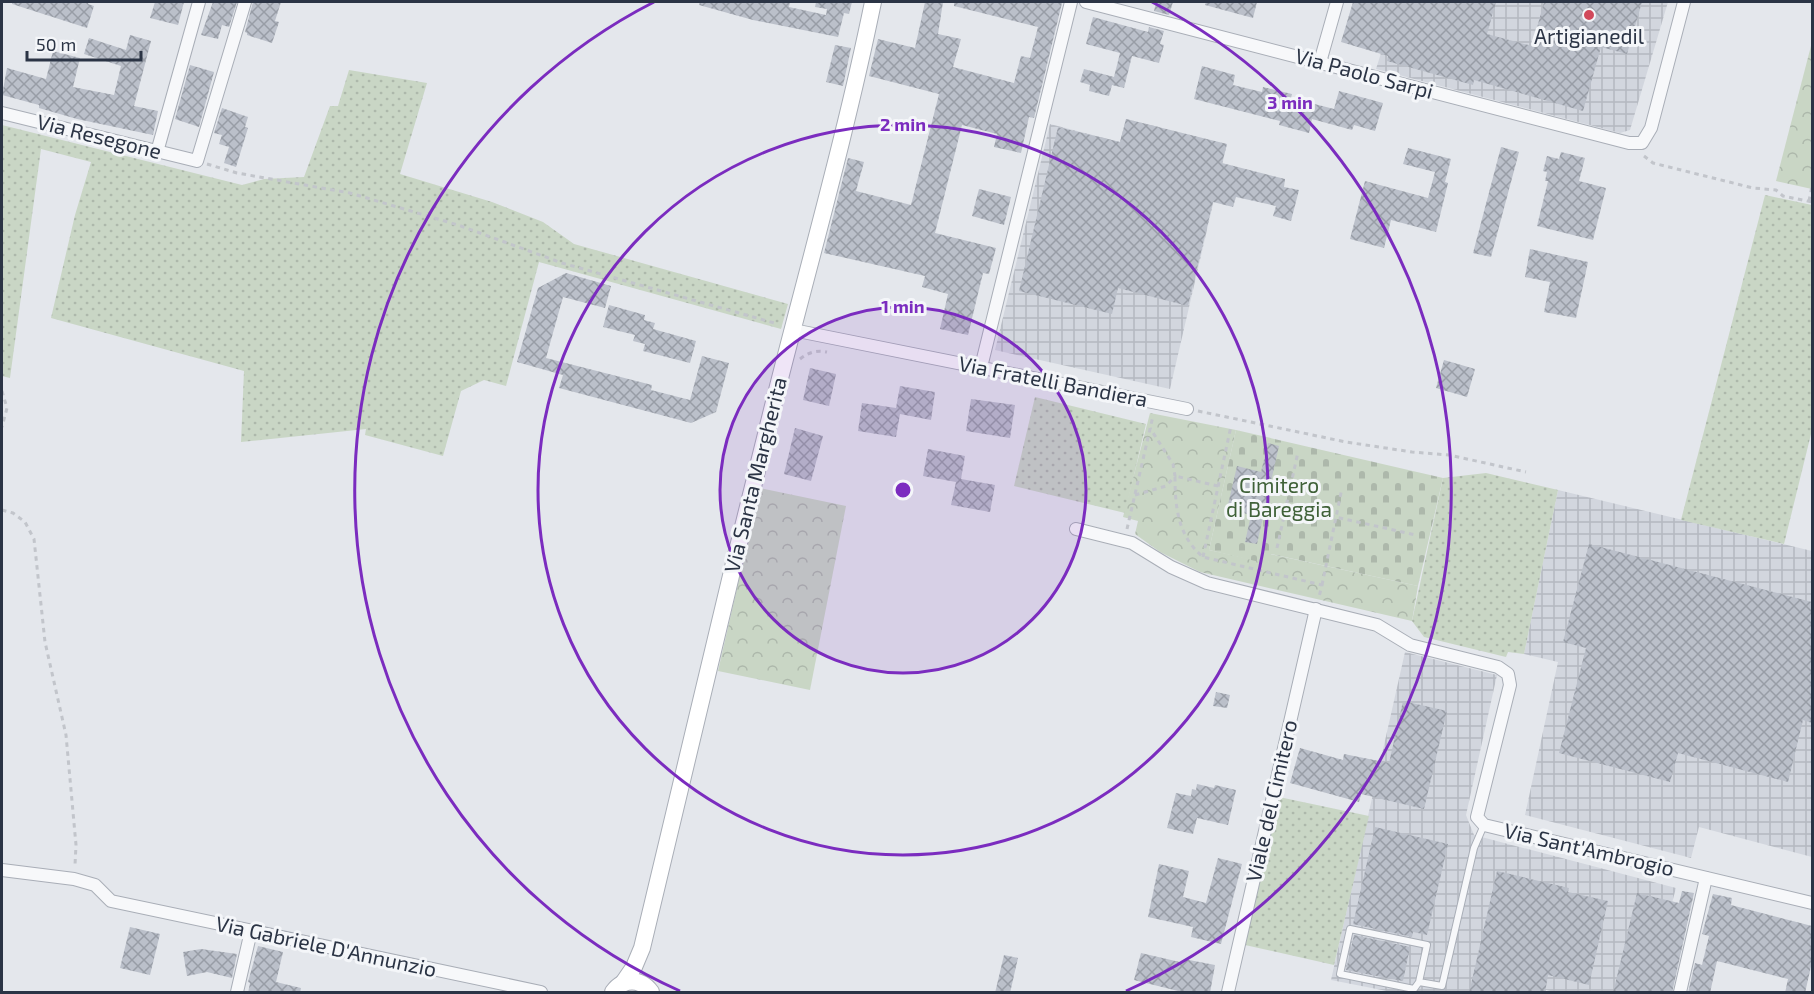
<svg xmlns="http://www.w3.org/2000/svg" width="1814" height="994" font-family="'Exo 2',sans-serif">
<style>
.industrial{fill:url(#industrial-grid)}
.grass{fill:url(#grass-dots)}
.forest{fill:url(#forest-crowns)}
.cemetery{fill:url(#cemetery-stones)}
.building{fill:url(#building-cross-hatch)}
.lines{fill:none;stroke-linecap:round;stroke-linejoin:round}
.lane-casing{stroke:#a9aeb7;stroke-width:8}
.street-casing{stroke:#a9aeb7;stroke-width:14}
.secondary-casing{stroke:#a9aeb7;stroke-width:18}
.path{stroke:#c2c5cb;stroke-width:3;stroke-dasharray:4.5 4.5;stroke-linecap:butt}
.lane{stroke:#f7f8fa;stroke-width:6}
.street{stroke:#f7f8fa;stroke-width:12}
.secondary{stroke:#fff;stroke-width:16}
.ring{fill:none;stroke:#7b2cbf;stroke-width:3}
.poi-dot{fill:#d1495b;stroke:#f4f6f9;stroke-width:2}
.labels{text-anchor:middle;stroke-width:6;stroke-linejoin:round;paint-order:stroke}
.poi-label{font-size:21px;fill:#2b3445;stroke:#f4f6f9}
.street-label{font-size:21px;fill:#2b3445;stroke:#f4f6f9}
.park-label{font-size:21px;fill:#3f6138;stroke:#f4f6f9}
.centre{fill:#7b2cbf;stroke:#f4f6f9;stroke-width:3}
.ring-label{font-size:18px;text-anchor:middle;font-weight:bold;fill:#7b2cbf;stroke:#f4f6f9;stroke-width:6;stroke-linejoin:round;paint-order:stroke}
</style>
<defs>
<pattern id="industrial-grid" width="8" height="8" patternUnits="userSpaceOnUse" patternTransform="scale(1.5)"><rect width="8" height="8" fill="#d2d6de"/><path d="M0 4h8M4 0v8" fill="none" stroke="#b4b8c0"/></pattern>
<pattern id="grass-dots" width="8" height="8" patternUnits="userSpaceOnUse" patternTransform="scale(1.5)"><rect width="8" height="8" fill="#c9d6c5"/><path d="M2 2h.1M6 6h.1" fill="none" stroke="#adb8ab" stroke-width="1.8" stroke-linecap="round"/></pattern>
<pattern id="forest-crowns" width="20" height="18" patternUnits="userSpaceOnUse" patternTransform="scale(1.5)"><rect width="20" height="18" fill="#c9d6c5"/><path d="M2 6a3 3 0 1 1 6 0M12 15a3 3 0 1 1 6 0" fill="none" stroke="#adb8ab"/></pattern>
<pattern id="cemetery-stones" width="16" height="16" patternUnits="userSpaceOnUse" patternTransform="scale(1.5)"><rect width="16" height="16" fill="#c9d6c5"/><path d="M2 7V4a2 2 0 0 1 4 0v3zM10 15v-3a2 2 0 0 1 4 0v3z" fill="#adb8ab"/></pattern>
<pattern id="building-cross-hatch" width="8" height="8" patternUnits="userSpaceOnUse" patternTransform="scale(1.5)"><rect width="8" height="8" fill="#bbc0ca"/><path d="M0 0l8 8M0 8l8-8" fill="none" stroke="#989da6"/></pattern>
</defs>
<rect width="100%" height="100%" fill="#e4e7ec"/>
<!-- industrial -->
<g class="industrial">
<polygon points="1397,2 1668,2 1630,130 1620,133 1376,69"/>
<polygon points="1126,119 1159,127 1152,155 1227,144 1170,389 995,350 1050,124 1120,142"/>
<polygon points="1558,490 1812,551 1812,857 1699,827 1691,858 1525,815 1558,662 1524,654"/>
<polygon points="1405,652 1497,675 1466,815 1474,835 1676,888 1648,992 1555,992 1546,990 1545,992 1392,992 1331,980"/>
</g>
<!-- grass -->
<g class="grass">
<polygon points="349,70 427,83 400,174 492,202 543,222 574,244 788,304 781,329 539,262 506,386 484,380 461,391 443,456 365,435 366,429 241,442 244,371 51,318 75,215 91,162 41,149 10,378 2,376 2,125 242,185 264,179 304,177 330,106 338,106"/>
<polygon points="1765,195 1812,205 1812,430 1784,544 1681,520"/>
<polygon points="1035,397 1146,424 1125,513 1014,486"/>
<polygon points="1486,473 1558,490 1524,654 1508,652 1506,657 1424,637 1412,621 1443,478"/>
<polygon points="1279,797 1369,816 1334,965 1245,945"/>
</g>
<!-- forest -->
<g class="forest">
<polygon points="1812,42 1812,189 1776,181"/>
<polygon points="1150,413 1236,430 1209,550 1268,563 1270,554 1418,586 1412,621 1200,572 1160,552 1135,534 1138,521 1123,517"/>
<polygon points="760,488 846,506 810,690 718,671"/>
</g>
<!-- cemetery -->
<polygon class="cemetery" points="1236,430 1443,478 1418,586 1271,554 1268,564 1209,550"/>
<!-- building -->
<g class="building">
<polygon points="12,2 89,2 88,4 94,6 87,28 12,4"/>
<polygon points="155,2 184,2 178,25 150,18"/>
<polygon points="213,2 237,2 229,27 222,25 218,39 201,35"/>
<polygon points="253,2 281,2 275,21 279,22 272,43 247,35 247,33 245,32"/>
<polygon points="700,2 790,2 789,7 826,15 827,9 815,7 816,2 852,2 849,14 844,13 838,37 753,20 699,5"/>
<polygon points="925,2 943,2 938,34 961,39 953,67 1014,83 1021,56 1030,58 1038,27 954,6 954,2 1062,3 1034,118 1029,117 1021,153 994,147 997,134 962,125 935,233 996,248 989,274 983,273 968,335 940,329 948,294 922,287 925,276 824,253 848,158 864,162 856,191 911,205 939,94 869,76 878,39 915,48"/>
<polygon points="1156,2 1173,2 1169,15 1154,11"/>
<polygon points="1206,2 1257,2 1253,18 1205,5"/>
<polygon points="1353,2 1496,2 1487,34 1532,46 1544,2 1642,2 1627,54 1601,47 1583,111 1474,80 1473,85 1387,61 1388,56 1341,42"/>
<polygon points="1093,17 1148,32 1149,27 1164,31 1160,44 1164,45 1159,63 1132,56 1124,88 1112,85 1109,96 1089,91 1090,85 1080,82 1084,69 1114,77 1120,53 1086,44"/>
<polygon points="130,35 151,41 134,106 158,111 153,135 77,119 39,108 39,105 2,95 7,68 46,79 53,51 80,58 73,87 114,95 121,66 84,54 89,38 126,50"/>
<polygon points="835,45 851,48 843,86 826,82"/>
<polygon points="190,65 214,72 199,127 175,119"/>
<polygon points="1202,66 1235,75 1233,85 1262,92 1263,87 1292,94 1291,98 1334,109 1339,91 1383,103 1375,131 1354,125 1352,130 1312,119 1309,133 1279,125 1280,121 1194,99"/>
<polygon points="222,108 248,117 245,127 248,128 236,167 224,163 229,147 219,144 222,135 214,133"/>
<polygon points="1126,119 1227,144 1222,163 1285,179 1284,187 1299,190 1291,221 1273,216 1276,206 1236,197 1233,207 1213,202 1188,306 1118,288 1112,314 1019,291 1058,127 1120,142"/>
<polygon points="1501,147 1519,152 1491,257 1473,253"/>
<polygon points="1408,148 1451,159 1445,182 1448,183 1436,232 1391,220 1384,248 1350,239 1365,181 1428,198 1435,172 1403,164"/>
<polygon points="1561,152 1585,158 1579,181 1606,188 1593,240 1537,226 1548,181 1545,181 1547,172 1543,171 1547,156 1559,159"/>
<polygon points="979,189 1011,197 1004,225 972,216"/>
<polygon points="1530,249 1588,262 1576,318 1544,312 1550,282 1525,277"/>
<polygon points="566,273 611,286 605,308 563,297 546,358 652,385 651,390 690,400 702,356 729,363 716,412 691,423 559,388 563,375 517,362 538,288"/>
<polygon points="609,305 645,315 644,320 655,323 653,329 696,341 690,363 643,351 645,344 633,341 635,335 603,327"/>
<polygon points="1444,360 1475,369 1467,397 1436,388"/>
<polygon points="810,368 836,374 829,406 803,400"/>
<polygon points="900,386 935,392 931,420 900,414 896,437 858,431 862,403 896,408"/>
<polygon points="971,399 1015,405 1010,438 966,431"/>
<polygon points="795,428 823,436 811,481 784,474"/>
<polygon points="1268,443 1279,446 1257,544 1245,542 1251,515 1227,509 1237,466 1261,472"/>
<polygon points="928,449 965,456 961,479 995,485 990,512 951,505 956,482 923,476"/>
<polygon points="1589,544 1812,602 1812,723 1803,720 1788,782 1678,753 1670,782 1559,753 1586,648 1563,642"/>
<polygon points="1216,692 1230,695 1227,708 1213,706"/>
<polygon points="1403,701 1447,711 1424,809 1361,794 1359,802 1290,783 1300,748 1343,760 1344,754 1389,763"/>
<polygon points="1197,784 1214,788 1215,785 1236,790 1228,825 1197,818 1193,834 1167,828 1176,793 1191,796 1192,789 1196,790"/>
<polygon points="1375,827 1448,844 1427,935 1413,932 1412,937 1353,924"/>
<polygon points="1218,858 1242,864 1221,944 1191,937 1193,927 1148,917 1159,864 1189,871 1183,897 1206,903"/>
<polygon points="1497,871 1569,888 1568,892 1608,901 1589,985 1548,975 1545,993 1469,993"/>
<polygon points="1682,891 1694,893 1672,993 1613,993 1637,893 1679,903"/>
<polygon points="1713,894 1732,898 1731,905 1812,926 1812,962 1805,993 1785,993 1788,979 1717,961 1710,993 1688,993 1695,963 1702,965 1709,936 1702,934"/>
<polygon points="130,927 160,934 150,975 120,968"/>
<polygon points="1354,935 1410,947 1403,981 1346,970"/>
<polygon points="258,946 283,952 276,982 301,988 300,993 248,993 250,983 248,982"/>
<polygon points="201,949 237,954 232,978 207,972 187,976 183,952"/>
<polygon points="1141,953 1184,963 1184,959 1215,965 1210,993 1186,993 1134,980"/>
<polygon points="1004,955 1018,958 1010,993 995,993"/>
</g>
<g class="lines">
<defs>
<polyline id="lane" points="1419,982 1427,945 1350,929 1340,974 1414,989 1419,982 1442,986 1474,848 1484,825"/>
<g id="street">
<polyline points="1086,2 1629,143 1642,143 1651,128 1684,2"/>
<polyline points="1320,62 1337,2"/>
<polyline points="2,113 197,161 245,2"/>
<polyline points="157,152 199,2"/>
<polyline points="793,330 1187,409"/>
<polyline points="981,367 1071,2"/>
<polyline points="1076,529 1132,543 1171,567 1207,583 1377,625 1410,645 1498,667 1508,674 1510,685 1477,817 1484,825 1812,903"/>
<polyline points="2,870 74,879 95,885 111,901 541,992"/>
<polyline points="237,992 251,931"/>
<polyline points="1228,992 1316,609"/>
<polyline points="1680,992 1706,878"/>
</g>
<g id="secondary">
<path d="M 623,983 L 634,967 L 642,948 C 684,769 727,589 772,410 C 806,274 845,139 873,2"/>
<path d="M 613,992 C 623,978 641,978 651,992"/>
</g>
</defs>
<!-- lane casing -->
<use href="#lane" class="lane-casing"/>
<!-- street casing -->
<use href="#street" class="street-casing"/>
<!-- secondary casing -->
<use href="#secondary" class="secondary-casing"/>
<!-- path -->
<g class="path">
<polyline points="1644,156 1653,163 1753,188 1776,190 1783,196 1812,202"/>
<polyline points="207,164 237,173 350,193 458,225 562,263 778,324"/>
<polyline points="1809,201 1812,186"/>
<path d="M 800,359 C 809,352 817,350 827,352"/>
<polyline points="2,391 7,408 2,427"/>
<polyline points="1198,411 1346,442 1412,452 1449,455 1526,472"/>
<path d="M 1218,486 L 1175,476 C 1175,508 1178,536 1203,557 L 1322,585 L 1319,597"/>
<polyline points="1135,495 1166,486 1175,476 1173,464 1150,428"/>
<polyline points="1286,506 1416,535"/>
<polyline points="2,510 13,513 25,522 34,539 45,642 66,735 76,845 75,865"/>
<polyline points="1127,529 1153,416"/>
<polyline points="1277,548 1298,452"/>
<polyline points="1203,557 1231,426"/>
<polyline points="1322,585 1342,488"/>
</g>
<!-- lane -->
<use href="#lane" class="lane"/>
<!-- street -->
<use href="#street" class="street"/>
<!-- secondary -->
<use href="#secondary" class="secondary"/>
</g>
<!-- distance rings -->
<circle cx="903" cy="490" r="183" fill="#7b2cbf" fill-opacity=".12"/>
<g class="ring">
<circle cx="903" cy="490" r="183"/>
<circle cx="903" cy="490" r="365"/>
<path d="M680 991A548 548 0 0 1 654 2M1152 2A548 548 0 0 1 1126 991"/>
</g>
<!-- markers -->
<circle class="poi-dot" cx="1589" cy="15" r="6"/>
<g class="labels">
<!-- poi labels -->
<g class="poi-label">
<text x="1589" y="44">Artigianedil</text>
</g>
<!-- street labels -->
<g class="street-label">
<text transform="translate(1364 74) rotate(15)" y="7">Via Paolo Sarpi</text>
<text transform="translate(99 137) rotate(14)" y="7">Via Resegone</text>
<text transform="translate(1053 382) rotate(11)" y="7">Via Fratelli Bandiera</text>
<text transform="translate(756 475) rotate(-76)" y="7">Via Santa Margherita</text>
<text transform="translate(1272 801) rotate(-77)" y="7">Viale del Cimitero</text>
<text transform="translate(1589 850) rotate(13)" y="7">Via Sant'Ambrogio</text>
<text transform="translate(326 947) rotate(12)" y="7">Via Gabriele D'Annunzio</text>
</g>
<!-- park labels -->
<g class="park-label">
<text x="1279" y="493">Cimitero<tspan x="1279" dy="24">di Bareggia</tspan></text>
</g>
</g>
<circle cx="903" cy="490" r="9" class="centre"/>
<g class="ring-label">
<text x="1290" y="109">3 min</text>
<text x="903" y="131">2 min</text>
<text x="903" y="313">1 min</text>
</g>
<!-- border -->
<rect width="1814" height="994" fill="none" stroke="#2b3445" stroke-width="6"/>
<!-- scale -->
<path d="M27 51v9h114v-9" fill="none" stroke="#2b3445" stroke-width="3"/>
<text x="36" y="51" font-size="18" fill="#2b3445" stroke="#f4f6f9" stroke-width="4.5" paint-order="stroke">50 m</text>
</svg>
